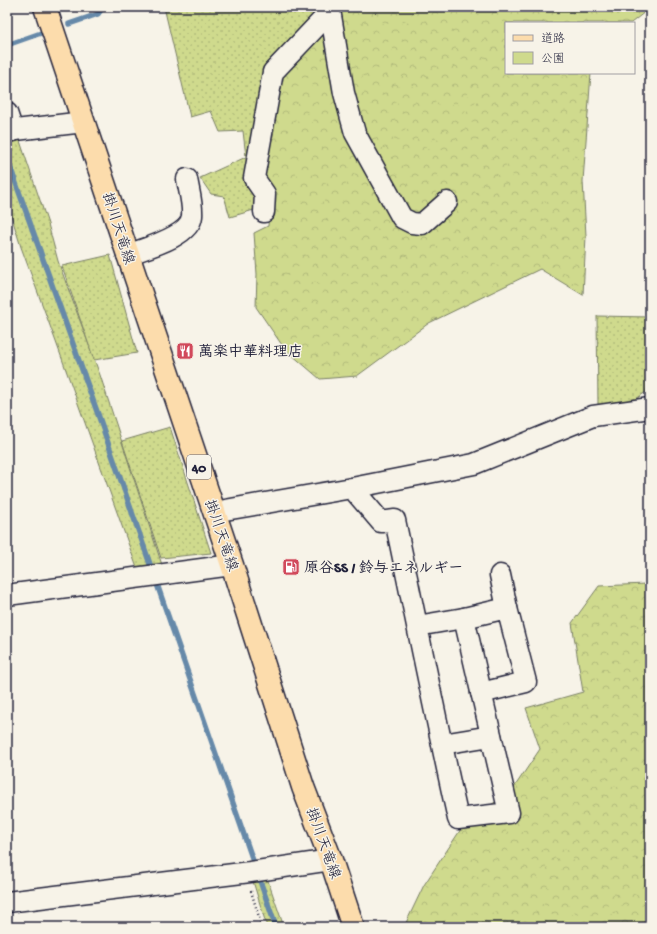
<svg xmlns="http://www.w3.org/2000/svg" width="657" height="934" font-family="'Gochi Hand','Klee One',sans-serif">
<style>
.green{fill:url(#green-dots);stroke:#787e64}
.forest{fill:url(#forest-crowns);stroke:#787e64}
.lines{fill:none;stroke-linecap:round;stroke-linejoin:round}
.stream{stroke:#6689a9;stroke-width:5.5}
.minor-casing{stroke:#22223b;stroke-width:23}
.major-casing{stroke:#22223b;stroke-width:25}
.path{stroke:#22223b;stroke-width:2.5;stroke-dasharray:1 3;stroke-linecap:butt}
.minor{stroke:#f7f3e8;stroke-width:20}
.major{stroke:#fcdcac;stroke-width:22}
.labels{text-anchor:middle;stroke-width:3;stroke-linejoin:round;paint-order:stroke}
.shield{fill:#f7f3e8;stroke:#62616f;stroke-width:1}
.shield-label{font-size:14px;font-weight:bold;fill:#22223b}
.street-label{font-size:15px;fill:#22223b;stroke:#f7f3e8}
.poi-label{font-size:15px;font-weight:bold;fill:#22223b;stroke:#f7f3e8;text-anchor:start}
</style>
<defs>
<pattern id="green-dots" width="8" height="8" patternUnits="userSpaceOnUse"><rect width="8" height="8" fill="#cfda8d"/><path d="M2 2h.1M6 6h.1" fill="none" stroke="#b1bb7b" stroke-width="1.8" stroke-linecap="round"/></pattern>
<pattern id="forest-crowns" width="20" height="18" patternUnits="userSpaceOnUse"><rect width="20" height="18" fill="#cfda8d"/><path d="M2 6a3 3 0 1 1 6 0M12 15a3 3 0 1 1 6 0" fill="none" stroke="#b1bb7b"/></pattern>
</defs>
<rect width="100%" height="100%" fill="#f7f3e8"/>
<filter id="ink" filterUnits="userSpaceOnUse"><feTurbulence type="fractalNoise" baseFrequency=".025" numOctaves="2"/><feDisplacementMap in="SourceGraphic" scale="8" xChannelSelector="R" yChannelSelector="G"/><feConvolveMatrix kernelMatrix="1 2 1 2 8 2 1 2 1" color-interpolation-filters="sRGB"/></filter>
<g filter="url(#ink)">
<!-- green -->
<g class="green">
<polygon points="164,7 330,7 264,207 230,217 224,196 211,194 200,178 246,157 243,131 220,132 211,111 190,117"/>
<polygon points="19,138 48,224 58,261 100,375 163,568 137,568 56,342 21,247 7,202 7,140"/>
<polygon points="110,255 137,353 94,360 62,266"/>
<polygon points="597,316 650,317 650,389 636,399 598,405"/>
<polygon points="170,427 211,553 161,558 122,441"/>
<polygon points="266,875 284,927 267,927 252,878"/>
</g>
<!-- forest -->
<g class="forest">
<polygon points="339,7 650,7 650,8 631,23 506,23 506,73 591,73 583,181 586,236 583,295 540,269 429,323 357,376 320,379 284,348 256,307 257,274 254,233 268,226 270,199 262,176 282,75"/>
<polygon points="646,584 650,585 650,927 404,927 424,885 467,820 511,792 540,749 526,708 583,692 572,623 599,586"/>
</g>
<g class="lines">
<!-- stream -->
<g class="stream">
<polyline points="69,24 98,14 103,7"/>
<polyline points="7,45 41,33"/>
<polyline points="7,158 100,420 276,927"/>
</g>
<defs>
<g id="minor">
<polyline points="330,10 344,93 355,133 402,218 412,223 422,224 447,202"/>
<polyline points="7,113 13,131"/>
<polyline points="7,131 84,122"/>
<polyline points="264,212 265,194 254,178 273,72 330,12 330,7"/>
<path d="M 127,255 C 145,248 190,237 192,216 C 193,204 189,191 187,179"/>
<path d="M 352,488 L 381,522 L 395,520 C 416,620 436,720 458,819 L 509,813 L 464,618 L 417,626"/>
<polyline points="215,514 225,510 352,488 474,464 593,416 650,408"/>
<polyline points="500,575 507,608"/>
<polyline points="7,595 232,565"/>
<polyline points="464,618 507,608 526,682 481,693"/>
<polyline points="442,744 491,736"/>
<polyline points="7,902 250,872 331,860"/>
</g>
<polyline id="major" points="45,7 232,565 303,787 331,860 353,927"/>
</defs>
<!-- minor casing -->
<use href="#minor" class="minor-casing"/>
<!-- major casing -->
<use href="#major" class="major-casing"/>
<!-- path -->
<g class="path">
<polyline points="66,11 81,7"/>
<polyline points="251,891 262,927"/>
</g>
<!-- minor -->
<use href="#minor" class="minor"/>
<!-- major -->
<use href="#major" class="major"/>
</g>
</g>
<!-- icons -->
<defs>
<symbol id="restaurant-square" viewBox="-11 -11 22 22"><rect x="-9" y="-9" width="18" height="18" rx="4" fill="#d1495b" stroke="#f7f3e8"/><path d="M-5-6h1v4h1v-4h1v4h1v-4h1v5L-1.5 .5V6h-2V.5L-5-1ZM5-6V6H3V1.5H1.5Q1.5-4 5-6Z" fill="#fff"/></symbol>
<symbol id="fuel-square" viewBox="-11 -11 22 22"><rect x="-9" y="-9" width="18" height="18" rx="4" fill="#d1495b" stroke="#f7f3e8"/><path d="M-5.5-6h7V0h2V4h1.3V-2.5L3-4.5l.8-.8L6-3V5H2.5V1h-1V6h-7ZM-4.2-4.7v3.2H.2V-4.7Z" fill="#fff"/></symbol>
</defs>
<g fill-rule="evenodd">
<use href="#restaurant-square" x="175" y="341" width="20" height="20"/>
<use href="#fuel-square" x="281" y="557" width="20" height="20"/>
</g>
<g class="labels">
<!-- shield labels -->
<rect class="shield" x="187" y="455" width="24" height="24" rx="3"/>
<g class="shield-label">
<text x="199" y="472">40</text>
</g>
<!-- street labels -->
<g class="street-label">
<text transform="translate(119 228) rotate(72)" y="5">掛川天竜線</text>
<text transform="translate(222 535) rotate(71)" y="5">掛川天竜線</text>
<text transform="translate(324 843) rotate(70)" y="5">掛川天竜線</text>
</g>
<!-- poi labels -->
<g class="poi-label">
<text x="198" y="356">萬楽中華料理店</text>
<text x="304" y="572">原谷SS / 鈴与エネルギー</text>
</g>
</g>
<!-- margin -->
<rect width="657" height="934" fill="none" stroke="#f7f3e8" stroke-width="24"/>
<rect x="12" y="12" width="633" height="910" fill="none" stroke="#22223b" stroke-width="1.5" filter="url(#ink)"/>
<!-- legend -->
<rect x="505" y="22" width="130" height="52" fill="#f7f3e8" stroke="#a29fa3"/>
<rect x="513" y="35" width="20" height="6" fill="#fcdcac" stroke="#a29fa3"/>
<text x="541" y="42" font-size="12" fill="#22223b">道路</text>
<rect x="513" y="52" width="20" height="12" fill="#cfda8d" stroke="#a29fa3"/>
<text x="541" y="62" font-size="12" fill="#22223b">公園</text>
</svg>
